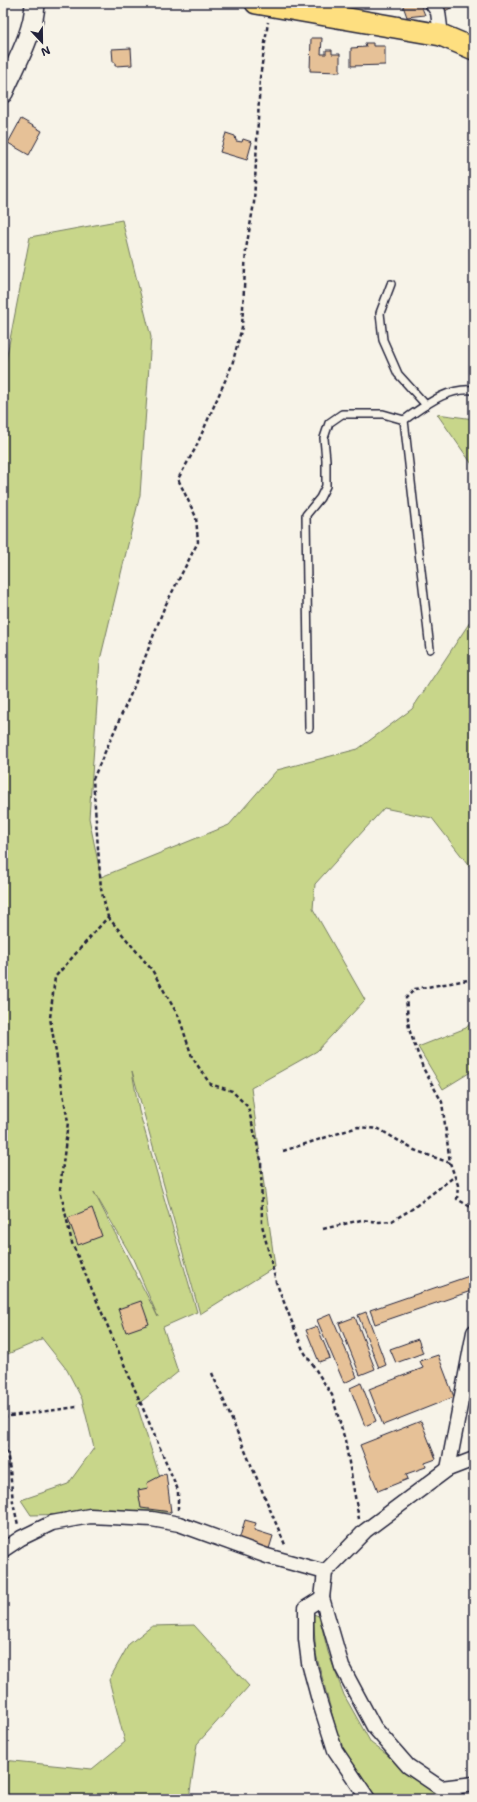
<svg xmlns="http://www.w3.org/2000/svg" width="477" height="1802" font-family="'Shantell Sans',sans-serif">
<style>
.green{fill:#c8d68a;stroke:#757c62;fill-rule:evenodd}
.building{fill:#e6c197;stroke:#22223b}
.lines{fill:none;stroke-linecap:round;stroke-linejoin:round}
.lane-casing{stroke:#22223b;stroke-width:10}
.street-casing{stroke:#22223b;stroke-width:17}
.secondary-casing{stroke:#22223b;stroke-width:22}
.primary-casing{stroke:#22223b;stroke-width:24}
.path{stroke:#22223b;stroke-width:2.5;stroke-dasharray:4 3;stroke-linecap:butt}
.lane{stroke:#f7f3e8;stroke-width:7}
.street{stroke:#f7f3e8;stroke-width:14}
.secondary{stroke:#f7f3e8;stroke-width:19}
.primary{stroke:#fedf80;stroke-width:21}
</style>
<rect width="100%" height="100%" fill="#f7f3e8"/>
<filter id="ink" filterUnits="userSpaceOnUse"><feTurbulence type="fractalNoise" baseFrequency=".025" numOctaves="2"/><feDisplacementMap in="SourceGraphic" scale="8" xChannelSelector="R" yChannelSelector="G"/><feConvolveMatrix kernelMatrix="1 2 1 2 8 2 1 2 1" color-interpolation-filters="sRGB"/></filter>
<g filter="url(#ink)">
<!-- green -->
<g class="green">
<path d="M 122,220 L 151,337 L 140,495 L 100,660 L 89,818 L 101,877 L 229,825 L 277,770 L 358,749 L 412,709 L 474,616 L 474,872 L 432,818 L 384,808 L 315,884 L 313,909 L 365,1000 L 317,1051 L 251,1088 L 275,1267 L 200,1314 L 132,1071 L 139,1111 L 197,1312 L 163,1327 L 178,1372 L 137,1405 L 171,1512 L 31,1515 L 21,1500 L 68,1484 L 94,1448 L 82,1399 L 67,1370 L 41,1337 L 41,1340 L 3,1356 L 3,375 L 30,237 ZM 94,1192 L 133,1259 L 158,1317 Z"/>
<polygon points="437,414 474,419 474,467"/>
<polygon points="474,1019 474,1070 443,1089 418,1047 466,1028"/>
<polygon points="313,1614 319,1616 328,1652 344,1695 371,1743 447,1799 374,1799 340,1744 316,1654"/>
<polygon points="194,1625 249,1686 197,1744 190,1792 191,1799 3,1799 3,1760 92,1769 125,1742 109,1680 129,1644 152,1626"/>
</g>
<!-- building -->
<g class="building">
<polygon points="402,3 420,3 425,15 407,17"/>
<polygon points="442,3 460,3 445,11"/>
<polygon points="311,38 322,38 321,54 326,54 326,50 332,50 332,54 340,54 340,72 310,71"/>
<polygon points="365,43 373,43 373,46 385,46 385,65 351,66 351,48 366,47"/>
<polygon points="131,48 132,65 115,66 115,62 113,62 112,49"/>
<polygon points="21,119 42,131 29,155 8,143"/>
<polygon points="226,133 235,136 236,141 242,142 243,139 252,142 247,160 220,152"/>
<polygon points="92,1208 102,1236 78,1245 68,1218"/>
<polygon points="472,1275 474,1290 375,1324 370,1310"/>
<polygon points="141,1301 149,1324 126,1332 118,1309"/>
<polygon points="366,1312 386,1365 379,1368 358,1315"/>
<polygon points="331,1314 357,1377 344,1383 317,1320"/>
<polygon points="355,1317 375,1369 360,1375 339,1323"/>
<polygon points="317,1326 330,1358 319,1362 306,1330"/>
<polygon points="418,1339 423,1353 396,1363 390,1349"/>
<polygon points="438,1355 454,1397 383,1425 369,1389 423,1368 420,1361"/>
<polygon points="361,1383 376,1421 365,1426 350,1388"/>
<polygon points="421,1421 436,1459 425,1463 426,1467 406,1474 408,1479 378,1491 360,1445"/>
<polygon points="166,1473 171,1512 141,1508 138,1490 148,1488 147,1483"/>
<polygon points="245,1520 256,1523 254,1530 273,1536 269,1549 239,1540"/>
</g>
<g class="lines">
<defs>
<g id="lane">
<polyline points="391,284 380,313 383,340 398,374 426,405"/>
<polyline points="404,420 430,649"/>
<path d="M 309,728 L 306,515 L 320,498 L 326,486 L 326,460 L 324,438 L 329,423 L 342,414 L 383,414 L 404,420 C 426,405 447,387 474,390"/>
</g>
<g id="street">
<polyline points="432,3 438,12 441,35"/>
<polyline points="448,1469 474,1332"/>
<polyline points="3,1550 21,1538 52,1523 90,1516 152,1519 179,1524 267,1556 325,1572"/>
<polyline points="322,1598 306,1608 306,1639 309,1663 319,1700 335,1750 368,1799"/>
<polyline points="441,1788 474,1784"/>
<polyline points="457,1799 408,1766 374,1727 342,1667 322,1598 325,1572 365,1531 448,1469 474,1459"/>
</g>
<path id="secondary" d="M 3,93 C 15,65 34,34 35,3"/>
<polyline id="primary" points="256,3 441,35 474,49"/>
</defs>
<!-- lane casing -->
<use href="#lane" class="lane-casing"/>
<!-- street casing -->
<use href="#street" class="street-casing"/>
<!-- secondary casing -->
<use href="#secondary" class="secondary-casing"/>
<!-- primary casing -->
<use href="#primary" class="primary-casing"/>
<!-- path -->
<g class="path">
<polyline points="108,917 152,970 179,1017 192,1057 210,1084 232,1091 248,1107 261,1160 262,1225 276,1282 303,1350 332,1395 345,1440 359,1519"/>
<polyline points="474,979 415,989 406,998 409,1029 423,1068 442,1102 450,1163 458,1185 457,1199 474,1209"/>
<polyline points="283,1151 358,1127 379,1129 414,1150 450,1163"/>
<polyline points="323,1229 361,1220 379,1222 392,1221 412,1209 455,1176"/>
<polyline points="212,1373 286,1547"/>
<polyline points="3,1417 77,1407"/>
<polyline points="3,1430 10,1470 13,1502 18,1525"/>
<polyline points="178,1510 178,1490 72,1243 60,1189 68,1122 50,1018 55,977 108,917 101,889 93,779 133,689 164,608 198,542 196,517 178,479 195,449 232,365 242,327 246,249 254,203 260,78 268,22"/>
</g>
<!-- lane -->
<use href="#lane" class="lane"/>
<!-- street -->
<use href="#street" class="street"/>
<!-- secondary -->
<use href="#secondary" class="secondary"/>
<!-- primary -->
<use href="#primary" class="primary"/>
</g>
</g>
<!-- margin -->
<rect width="477" height="1802" fill="none" stroke="#f7f3e8" stroke-width="16"/>
<rect x="8" y="8" width="461" height="1786" fill="none" stroke="#22223b" stroke-width="1.5" filter="url(#ink)"/>
<!-- north arrow -->
<g transform="translate(42 42) rotate(158)" stroke="#f7f3e8" stroke-width="3" paint-order="stroke">
<path d="M0-3L7 15L0 10L-7 15Z" fill="#22223b"/>
<text y="-6" font-size="11" font-weight="bold" text-anchor="middle" fill="#22223b">N</text>
</g>
</svg>
